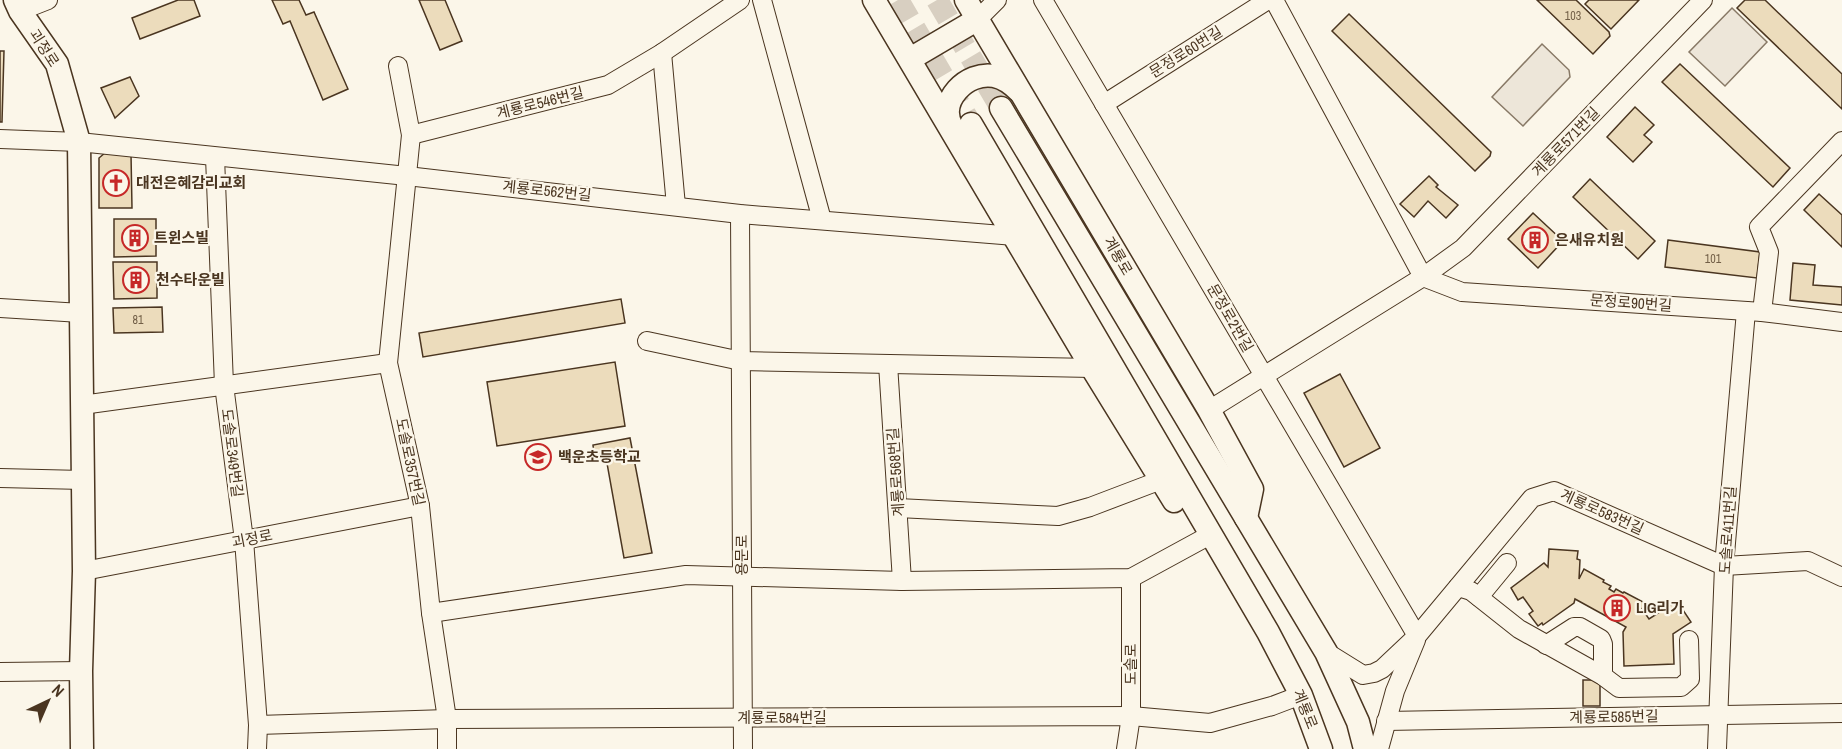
<svg xmlns="http://www.w3.org/2000/svg" width="1842" height="749" font-family="'Archivo Narrow','Noto Sans KR',sans-serif">
<style>
.green{fill:#ede6d9;stroke:#887966;stroke-width:1.5}
.building{fill:#ecdcbc;stroke:#4a3520;stroke-width:1.5}
.lines{fill:none;stroke-linecap:round;stroke-linejoin:round}
.major-tunnel{stroke:#d8cfc1;stroke-width:22;stroke-dasharray:22 11;stroke-linecap:butt}
.minor-casing{stroke:#4a3520;stroke-width:20}
.major-casing{stroke:#4a3520;stroke-width:25}
.minor{stroke:#fbf6e9;stroke-width:18}
.major{stroke:#fbf6e9;stroke-width:22}
.labels{text-anchor:middle;stroke-width:4.5;stroke-linejoin:round;paint-order:stroke}
.number-label{font-size:12px;fill:#725f47}
.street-label{font-size:15px;fill:#4a3520;stroke:#fbf6e9}
.poi-label{font-size:15px;font-weight:bold;fill:#4a3520;stroke:#fbf6e9;text-anchor:start}
</style>
<rect width="100%" height="100%" fill="#fbf6e9"/>
<!-- green -->
<g class="green">
<polygon points="1732,8 1767,42 1725,86 1689,52"/>
<polygon points="1542,44 1569,70 1570,77 1523,126 1492,97"/>
</g>
<!-- building -->
<g class="building">
<polygon points="178,0 194,0 200,16 140,39 132,18"/>
<polygon points="272,0 299,0 306,15 314,12 348,89 323,100 290,21 283,24"/>
<polygon points="419,0 445,0 462,41 440,50"/>
<polygon points="1537,0 1576,0 1609,32 1610,36 1593,54"/>
<polygon points="1589,0 1639,0 1611,29 1585,4"/>
<polygon points="1745,0 1765,0 1842,74 1842,109 1737,8"/>
<polygon points="1349,14 1491,152 1490,156 1475,171 1332,31"/>
<polygon points="0,51 4,51 2,122 0,122"/>
<polygon points="1680,64 1790,168 1773,187 1662,82"/>
<polygon points="130,77 139,96 115,118 101,88"/>
<polygon points="1635,107 1654,125 1644,135 1652,142 1633,162 1607,137"/>
<polygon points="106,152 131,154 132,208 99,208 99,158"/>
<polygon points="1429,176 1438,185 1436,187 1458,205 1446,218 1428,201 1414,217 1400,204"/>
<polygon points="1590,179 1655,241 1638,259 1573,197"/>
<polygon points="1819,194 1842,215 1842,247 1804,210"/>
<polygon points="1533,213 1563,241 1538,268 1508,239"/>
<polygon points="114,219 156,219 156,256 114,257"/>
<polygon points="1668,240 1760,252 1757,278 1665,267"/>
<polygon points="113,262 157,262 157,298 114,299"/>
<polygon points="1793,263 1815,265 1813,285 1842,287 1842,305 1790,300"/>
<polygon points="621,299 625,323 423,357 419,333"/>
<polygon points="162,307 163,332 114,333 113,308"/>
<polygon points="615,362 625,426 497,446 487,382"/>
<polygon points="1340,374 1380,448 1344,467 1304,393"/>
<polygon points="630,438 652,553 624,558 605,452 594,454 593,445"/>
<polygon points="1549,549 1578,551 1577,559 1580,560 1579,579 1584,569 1604,580 1603,582 1611,586 1609,589 1614,592 1616,589 1623,593 1624,592 1645,603 1642,609 1649,619 1677,601 1691,622 1673,634 1674,664 1624,666 1623,632 1626,627 1575,599 1574,603 1543,625 1542,623 1538,626 1529,614 1533,611 1523,597 1518,600 1511,588 1544,563 1548,567"/>
<rect x="1583" y="680" width="17" height="26"/>
</g>
<g class="lines">
<!-- major-tunnel -->
<g class="major-tunnel">
<polyline points="898,0 971,124"/>
<polyline points="937,0 1001,108"/>
</g>
<defs>
<g id="minor">
<polyline points="762,0 822,220"/>
<polyline points="1043,0 1417,636"/>
<polyline points="1274,0 1423,277 1462,292 1762,312 1842,322"/>
<polyline points="20,11 48,0"/>
<polyline points="978,19 997,0"/>
<polyline points="662,53 676,206"/>
<polyline points="398,66 411,135 388,363 420,506 431,613 447,719 447,749"/>
<polyline points="1104,104 1268,0"/>
<polyline points="411,135 608,85 662,53 740,0"/>
<polyline points="0,139 79,142 407,176 740,214 1015,236"/>
<polyline points="215,157 224,385 244,540 258,725 257,749"/>
<polyline points="740,214 743,749"/>
<polyline points="0,308 81,313"/>
<polyline points="1762,312 1769,252 1759,227 1842,141"/>
<polyline points="647,341 741,361 1092,368"/>
<polyline points="888,364 902,581"/>
<polyline points="82,405 388,363"/>
<polyline points="1209,410 1423,277 1463,248 1703,0"/>
<polyline points="0,478 83,480"/>
<polyline points="898,508 1058,516 1090,507 1161,480"/>
<polyline points="84,571 420,506"/>
<polyline points="1458,587 1471,591 1519,629 1603,676 1619,688 1681,687 1690,679 1689,640"/>
<polyline points="1479,597 1507,563"/>
<polyline points="431,613 686,575 902,581 1131,578 1210,535"/>
<polyline points="1546,645 1574,627 1580,627 1601,639 1603,644 1603,676"/>
<polyline points="1326,652 1363,675 1374,673 1382,669 1417,636 1532,498 1554,491 1724,566 1808,561 1842,577"/>
<polyline points="0,672 81,671"/>
<polyline points="1386,721 1842,713"/>
<polyline points="258,725 447,719 1131,716 1210,723 1272,706 1301,695"/>
<polyline points="1126,749 1131,716 1131,578"/>
<polyline points="1379,749 1395,691 1416,640"/>
<polyline points="1717,749 1724,566 1746,311"/>
</g>
<g id="major">
<polyline points="15,0 20,11 57,64 79,142 84,571 81,671 82,749"/>
<polyline points="874,0 1092,368 1174,501"/>
<polyline points="966,0 1209,410 1252,489 1246,518"/>
<polyline points="910,59 978,19"/>
<polyline points="1001,108 1326,652 1358,722 1365,749"/>
<polyline points="971,124 1268,632 1301,695 1321,749"/>
<path d="M 952,127 C 937,101 967,71 994,76 C 1004,78 1012,84 1019,91"/>
</g>
</defs>
<!-- minor casing -->
<use href="#minor" class="minor-casing"/>
<!-- major casing -->
<use href="#major" class="major-casing"/>
<!-- minor -->
<use href="#minor" class="minor"/>
<!-- major -->
<use href="#major" class="major"/>
</g>
<!-- icons -->
<defs>
<symbol id="church-ring" viewBox="-11 -11 22 22"><circle r="9.5" fill="#fbf6e9" stroke="#c62828" stroke-width="1.5"/><path d="M-1.2-6h2.4v3.5h3.3v2.4h-3.3V6h-2.4V-.1h-3.3v-2.4h3.3Z" fill="#c62828"/></symbol>
<symbol id="building-ring" viewBox="-11 -11 22 22"><circle r="9.5" fill="#fbf6e9" stroke="#c62828" stroke-width="1.5"/><path d="M-4-6H4V6H1V3H-1V6H-4ZM-2.5-4.3h1.7v1.8h-1.7ZM.8-4.3h1.7v1.8H.8ZM-2.5-1h1.7V.8h-1.7ZM.8-1h1.7V.8H.8Z" fill="#c62828"/></symbol>
<symbol id="school-ring" viewBox="-11 -11 22 22"><circle r="9.5" fill="#fbf6e9" stroke="#c62828" stroke-width="1.5"/><path d="M0-5L7-2L0 1L-7-2ZM-4 1L0 2.5L4 1V4Q0 6-4 4Z" fill="#c62828"/></symbol>
</defs>
<g fill-rule="evenodd">
<use href="#church-ring" x="101" y="168" width="30" height="30"/>
<use href="#building-ring" x="120" y="223" width="30" height="30"/>
<use href="#building-ring" x="1520" y="225" width="30" height="30"/>
<use href="#building-ring" x="121" y="265" width="30" height="30"/>
<use href="#school-ring" x="523" y="442" width="30" height="30"/>
<use href="#building-ring" x="1602" y="593" width="30" height="30"/>
</g>
<g class="labels">
<!-- number labels -->
<g class="number-label">
<text x="1573" y="20">103</text>
<text x="1713" y="263">101</text>
<text x="138" y="324">81</text>
</g>
<!-- street labels -->
<g class="street-label">
<text transform="translate(44 48) rotate(57)" y="5">괴정로</text>
<text transform="translate(1186 52) rotate(-32)" y="5">문정로60번길</text>
<text transform="translate(540 103) rotate(-14)" y="5">계룡로546번길</text>
<text transform="translate(1566 142) rotate(-46)" y="5">계룡로571번길</text>
<text transform="translate(547 191) rotate(6)" y="5">계룡로562번길</text>
<text transform="translate(1118 256) rotate(60)" y="5">계룡로</text>
<text transform="translate(1631 303) rotate(4)" y="5">문정로90번길</text>
<text transform="translate(1230 318) rotate(60)" y="5">문정로2번길</text>
<text transform="translate(232 453) rotate(83)" y="5">도솔로349번길</text>
<text transform="translate(410 462) rotate(78)" y="5">도솔로357번길</text>
<text transform="translate(896 472) rotate(-94)" y="5">계룡로568번길</text>
<text transform="translate(1602 512) rotate(24)" y="5">계룡로583번길</text>
<text transform="translate(1728 530) rotate(-86)" y="5">도솔로411번길</text>
<text transform="translate(252 539) rotate(-11)" y="5">괴정로</text>
<text transform="translate(742 555) rotate(-90)" y="5">용문로</text>
<text transform="translate(1131 664) rotate(-90)" y="5">도솔로</text>
<text transform="translate(1305 709) rotate(68)" y="5">계룡로</text>
<text transform="translate(1614 717) rotate(-1)" y="5">계룡로585번길</text>
<text x="782" y="723">계룡로584번길</text>
</g>
<!-- poi labels -->
<g class="poi-label">
<text x="136" y="188">대전은혜감리교회</text>
<text x="154" y="243">트윈스빌</text>
<text x="1555" y="245">은새유치원</text>
<text x="156" y="285">천수타운빌</text>
<text x="558" y="462">백운초등학교</text>
<text x="1636" y="613">LIG리가</text>
</g>
</g>
<!-- north arrow -->
<g transform="translate(48 701) rotate(44)" stroke="#fbf6e9" stroke-width="4.5" paint-order="stroke">
<path d="M0-4.5L10 22L0 15L-10 22Z" fill="#4a3520"/>
<text y="-9" font-size="16" font-weight="bold" text-anchor="middle" fill="#4a3520">N</text>
</g>
</svg>
